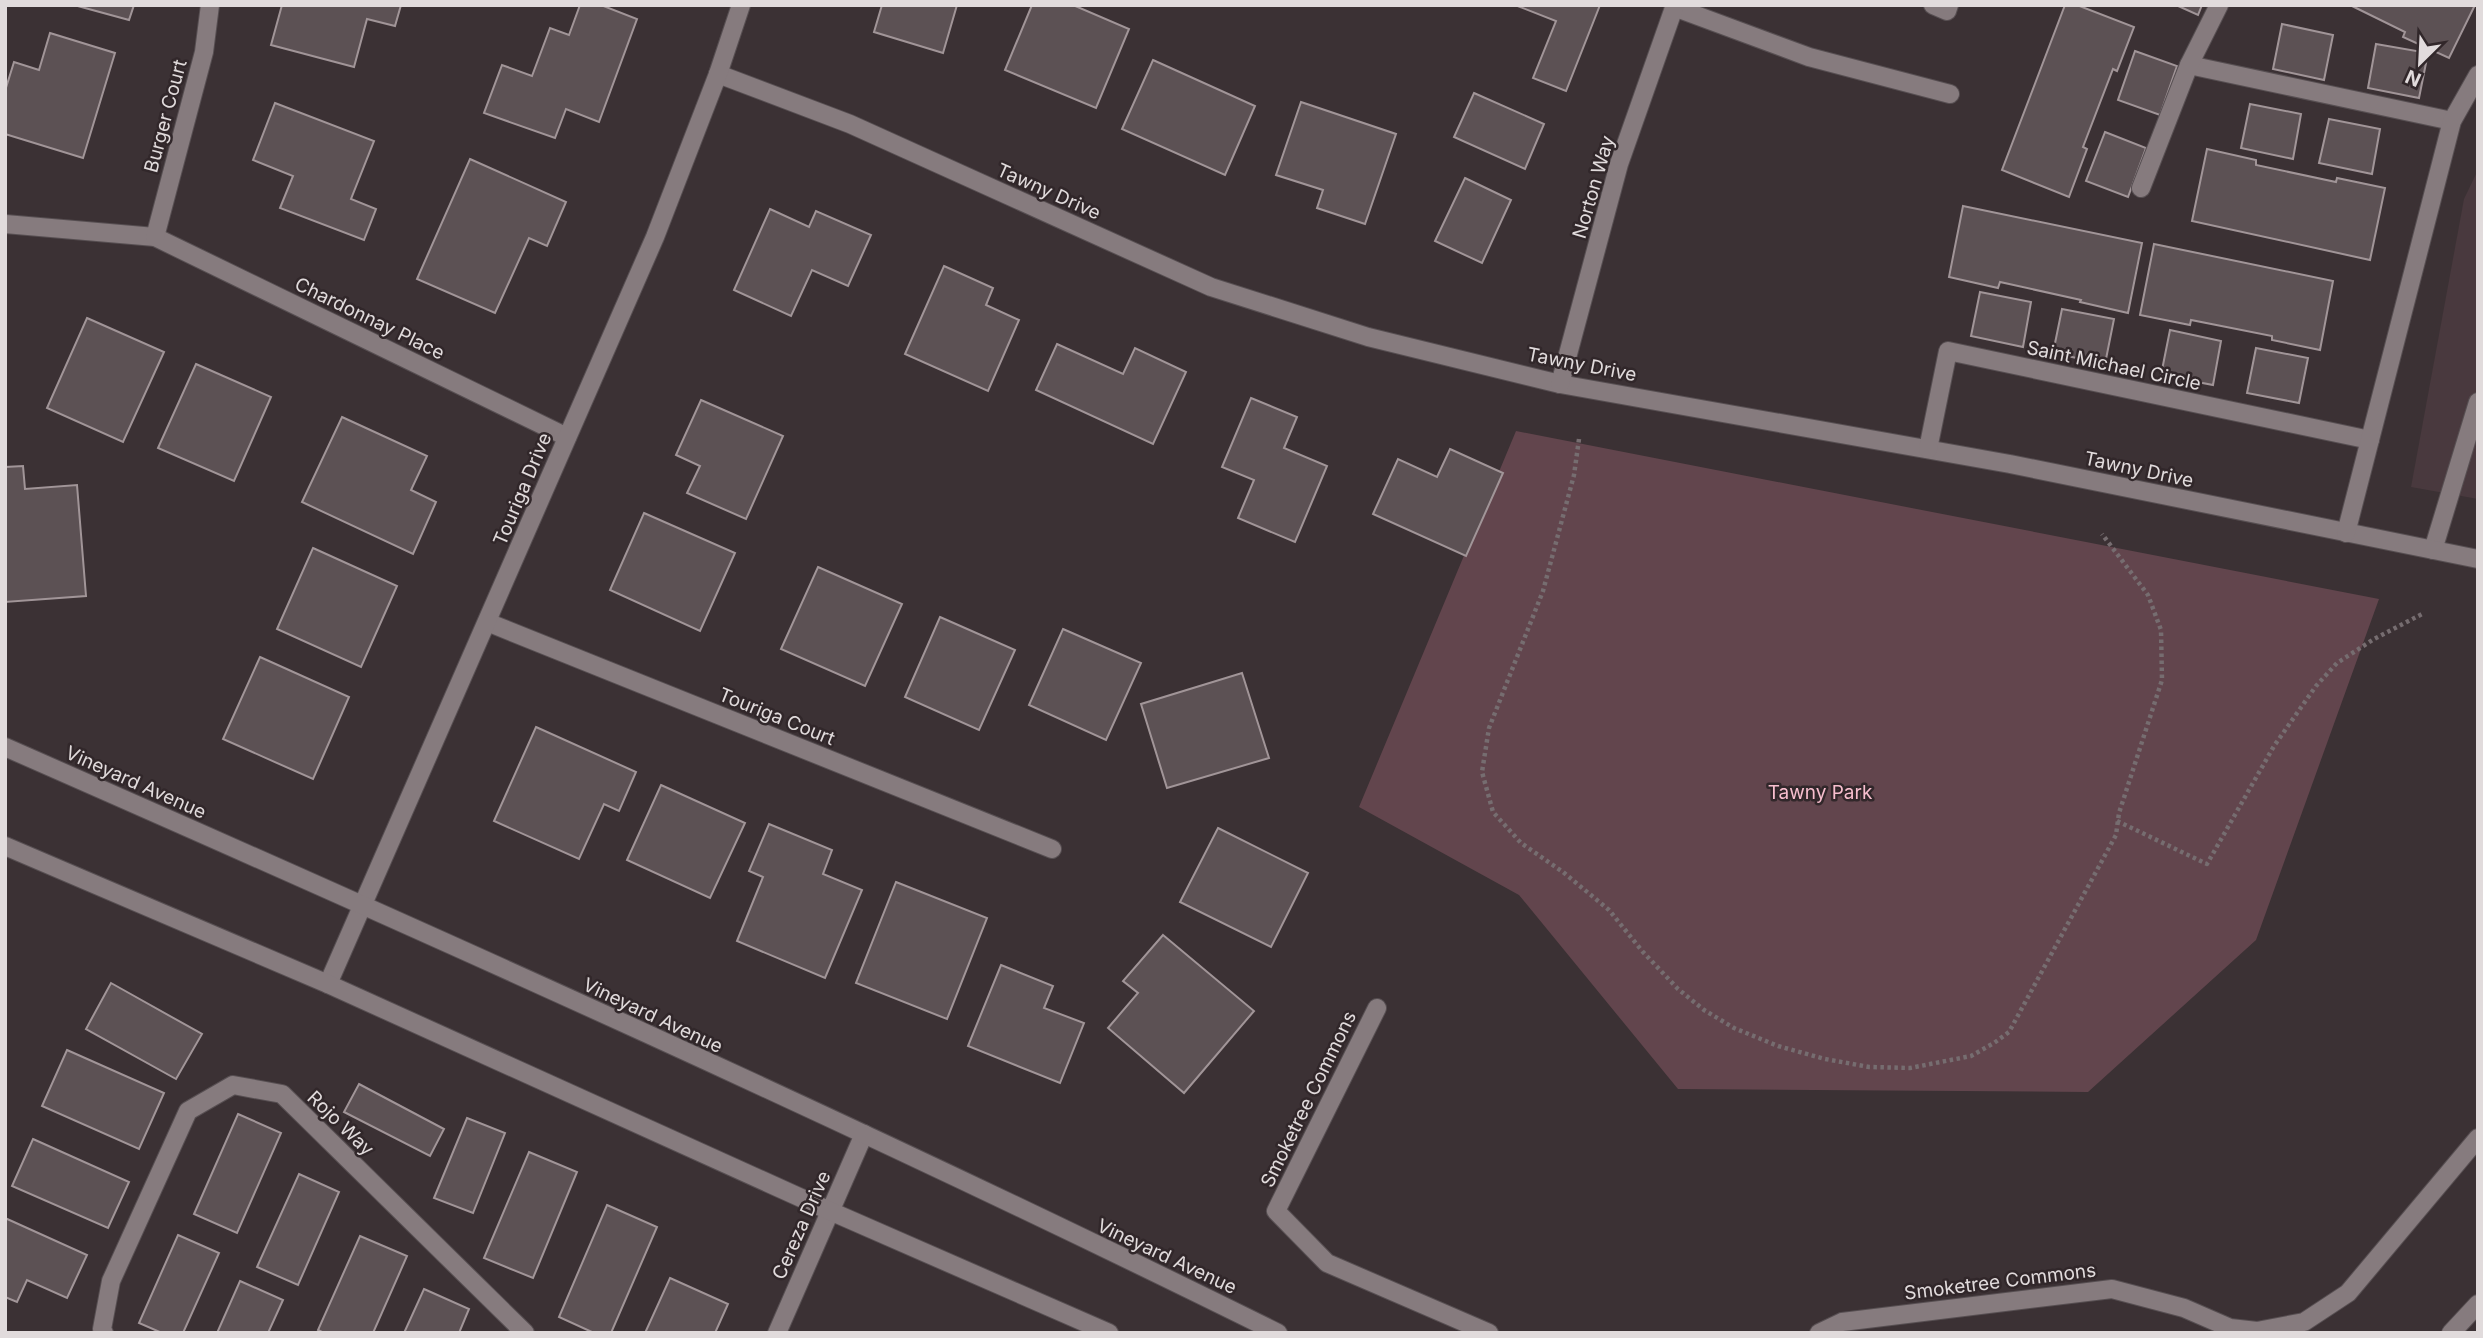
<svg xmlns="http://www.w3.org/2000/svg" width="2483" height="1338" font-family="Inter,sans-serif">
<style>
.built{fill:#49393e}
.green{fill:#62454d}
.building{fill:#5c5154;stroke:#a19598;stroke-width:2}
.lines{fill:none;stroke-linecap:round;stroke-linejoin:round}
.service-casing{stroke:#574f52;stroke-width:20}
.minor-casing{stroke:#574f52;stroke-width:20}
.tertiary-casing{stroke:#574f52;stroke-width:20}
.secondary-casing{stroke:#574f52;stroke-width:20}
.path{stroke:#766d70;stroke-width:4.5;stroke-dasharray:3.5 3.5;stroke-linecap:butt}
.service{stroke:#867b7e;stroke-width:18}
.minor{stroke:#867b7e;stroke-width:18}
.tertiary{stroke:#867b7e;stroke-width:18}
.secondary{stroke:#867b7e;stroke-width:18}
.labels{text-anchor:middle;stroke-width:5;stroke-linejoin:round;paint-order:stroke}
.street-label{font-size:19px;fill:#e1dbdc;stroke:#31272a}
.park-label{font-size:19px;fill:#f7bece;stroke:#31272a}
</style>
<rect width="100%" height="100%" fill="#3b3134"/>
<!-- built -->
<polygon class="built" points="2478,170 2478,499 2411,487 2464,199"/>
<!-- green -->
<polygon class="green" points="1516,431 2379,599 2256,940 2088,1092 1678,1089 1519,895 1359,807"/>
<!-- building -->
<g class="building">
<polygon points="74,5 134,5 129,20"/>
<polygon points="282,5 401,5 395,26 367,19 354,67 271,45"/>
<polygon points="580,5 601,5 637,19 599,122 566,109 555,138 484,113 502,65 532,76 550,28 569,35"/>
<polygon points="882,5 957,5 943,53 874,32"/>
<polygon points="1032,5 1073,5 1129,29 1096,108 1005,70"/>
<polygon points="1515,5 1600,5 1566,91 1533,78 1556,21"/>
<polygon points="2065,5 2077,5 2134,27 2117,71 2113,69 2083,147 2087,149 2069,197 2002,170"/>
<polygon points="2176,5 2202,5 2198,15"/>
<polygon points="2350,5 2475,5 2449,58 2403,37 2405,32"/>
<polygon points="2282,24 2333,35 2324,80 2273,69"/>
<polygon points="50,33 115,53 83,158 5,134 5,91 14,62 39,70"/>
<polygon points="2376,44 2428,53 2419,98 2368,88"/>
<polygon points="2135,51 2177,66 2160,115 2118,100"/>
<polygon points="1153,60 1255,106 1225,175 1122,129"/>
<polygon points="1474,93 1544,124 1525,169 1454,137"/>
<polygon points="1301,102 1396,134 1365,224 1317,208 1323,190 1276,175"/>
<polygon points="275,103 374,141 351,199 376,209 364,240 280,208 293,176 253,160"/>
<polygon points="2250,104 2301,114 2293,159 2241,148"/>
<polygon points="2329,119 2380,129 2372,174 2319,163"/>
<polygon points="2105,132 2146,148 2128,197 2086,181"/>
<polygon points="2207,149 2256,160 2256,165 2336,182 2337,178 2385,188 2370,260 2192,221"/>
<polygon points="470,159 566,202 547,246 529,238 495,313 417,279"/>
<polygon points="1465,178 1511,200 1482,263 1435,241"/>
<polygon points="1963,206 2142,243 2128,313 2080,302 2081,300 2000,282 1998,288 1949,277"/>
<polygon points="770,209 809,227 816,211 871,235 848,286 812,270 791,316 734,290"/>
<polygon points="2154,244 2333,281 2320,350 2272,340 2272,336 2191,320 2190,325 2140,315"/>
<polygon points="944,266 993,288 986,305 1019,320 988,391 905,354"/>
<polygon points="1980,292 2031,302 2023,347 1971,336"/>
<polygon points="2062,309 2114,319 2105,364 2053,353"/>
<polygon points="87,318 164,352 123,442 47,408"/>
<polygon points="2170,330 2221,341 2213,385 2161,375"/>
<polygon points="1057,344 1123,374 1135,348 1186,372 1153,444 1036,390"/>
<polygon points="2256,348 2308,358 2299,403 2247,393"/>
<polygon points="196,364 271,397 234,481 158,448"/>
<polygon points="1251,398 1297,417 1284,448 1327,466 1295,542 1238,518 1254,480 1222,467"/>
<polygon points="701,400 783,436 746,519 687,493 700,466 676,455"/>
<polygon points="342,417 427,456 411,490 436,502 413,554 302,502"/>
<polygon points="1450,449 1503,473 1466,556 1373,514 1398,459 1437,477"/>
<polygon points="23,466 25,489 77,485 86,596 5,602 5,467"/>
<polygon points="644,513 735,553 700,631 610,590"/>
<polygon points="313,548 397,586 361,667 277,629"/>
<polygon points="818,567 902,604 865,686 781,649"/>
<polygon points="940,617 1015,650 979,730 905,697"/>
<polygon points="1063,629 1141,663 1106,740 1029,705"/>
<polygon points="260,657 349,697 313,779 223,739"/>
<polygon points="1242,673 1269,758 1167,788 1141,704"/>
<polygon points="536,727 636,772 619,811 604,804 579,859 494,821"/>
<polygon points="661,785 745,823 710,898 627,860"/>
<polygon points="769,824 832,850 823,874 862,890 825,978 737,941 763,877 749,871"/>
<polygon points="1218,828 1308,873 1271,947 1180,902"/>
<polygon points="896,882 987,918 947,1019 856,983"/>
<polygon points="1163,935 1254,1011 1184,1093 1108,1028 1138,993 1123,981"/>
<polygon points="1001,965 1053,986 1044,1008 1084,1023 1060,1083 968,1046"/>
<polygon points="111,983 202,1034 176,1079 86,1029"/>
<polygon points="67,1050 164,1093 139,1149 42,1106"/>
<polygon points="359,1084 444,1129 430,1156 344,1112"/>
<polygon points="238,1114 281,1133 237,1233 194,1214"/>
<polygon points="467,1118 505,1133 473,1213 434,1198"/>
<polygon points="33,1139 129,1182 108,1228 12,1186"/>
<polygon points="529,1152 577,1172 533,1278 484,1258"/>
<polygon points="299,1174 339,1192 298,1285 257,1267"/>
<polygon points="607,1205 657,1227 611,1333 594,1333 559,1317"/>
<polygon points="5,1218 87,1255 67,1298 27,1280 17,1302 5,1297"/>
<polygon points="178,1235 219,1253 183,1333 162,1333 139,1323"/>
<polygon points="360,1236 407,1256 373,1333 324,1333 318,1330"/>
<polygon points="670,1278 728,1304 715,1333 645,1333"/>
<polygon points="240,1281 283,1300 268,1333 217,1333"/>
<polygon points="424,1289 469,1309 459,1333 404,1333"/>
</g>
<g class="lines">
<defs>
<g id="service">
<polyline points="1933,5 1947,11 1949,5"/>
<polyline points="1674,7 1809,57 1950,94"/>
<polyline points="2433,550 2478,402"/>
</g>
<g id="minor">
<polyline points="2189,65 2452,121"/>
<polyline points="718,74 850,124 1211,287 1368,337 1560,384 2010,464 2478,559"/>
<polyline points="2141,188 2189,65 2219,5"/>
<polyline points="5,224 155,237 567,437"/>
<polyline points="155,237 204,52 210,5"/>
<polyline points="1560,384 1619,164 1675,5"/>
<polyline points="1928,449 1948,351 2370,440"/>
<polyline points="2346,533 2452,121 2478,75"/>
<polyline points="487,622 1052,849"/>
<polyline points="328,984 655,237 718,74 741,5"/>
<polyline points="1377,1008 1276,1211 1327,1263 1489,1333"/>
<polyline points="104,1333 102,1329 111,1281 188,1111 233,1085 282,1094 525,1333"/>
<polyline points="777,1333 864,1134"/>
<polyline points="1819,1333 1842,1322 2112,1289 2184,1308 2230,1328 2257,1331 2304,1322 2348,1293 2478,1138"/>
</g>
<g id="tertiary">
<path d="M 5,747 C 433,935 860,1126 1278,1333"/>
<polyline points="5,846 328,984 830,1211 1109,1333"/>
</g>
<polyline id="secondary" points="2451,1333 2478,1304"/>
</defs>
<!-- service casing -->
<use href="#service" class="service-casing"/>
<!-- minor casing -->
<use href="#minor" class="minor-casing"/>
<!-- tertiary casing -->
<use href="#tertiary" class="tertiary-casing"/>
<!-- secondary casing -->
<use href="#secondary" class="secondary-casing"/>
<!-- path -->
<g class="path">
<polyline points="1579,439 1574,475 1543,591 1489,728 1482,772 1493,812 1521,843 1563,872 1609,910 1643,952 1678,989 1704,1010 1734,1028 1778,1046 1825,1059 1869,1067 1910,1068 1971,1056 1994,1043 2009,1032 2116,835 2119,813 2162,680 2161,630 2148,595 2102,534"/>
<polyline points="2117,821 2207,864 2274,746 2316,686 2337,663 2374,639 2424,613"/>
</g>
<!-- service -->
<use href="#service" class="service"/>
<!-- minor -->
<use href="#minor" class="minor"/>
<!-- tertiary -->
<use href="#tertiary" class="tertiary"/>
<!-- secondary -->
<use href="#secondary" class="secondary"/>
</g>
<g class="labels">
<!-- street labels -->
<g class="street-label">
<text transform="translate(165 116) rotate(-75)" y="7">Burger Court</text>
<text transform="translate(1593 187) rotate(-74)" y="7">Norton Way</text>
<text transform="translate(1049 191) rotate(24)" y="7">Tawny Drive</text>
<text transform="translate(370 318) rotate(26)" y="7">Chardonnay Place</text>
<text transform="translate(1582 364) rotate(11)" y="7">Tawny Drive</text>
<text transform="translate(2114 365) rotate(12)" y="7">Saint Michael Circle</text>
<text transform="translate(2139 469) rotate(12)" y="7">Tawny Drive</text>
<text transform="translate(522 489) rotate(-67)" y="7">Touriga Drive</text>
<text transform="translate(777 716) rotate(22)" y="7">Touriga Court</text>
<text transform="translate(136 782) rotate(24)" y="7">Vineyard Avenue</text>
<text transform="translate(653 1015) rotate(25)" y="7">Vineyard Avenue</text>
<text transform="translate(1308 1099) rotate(-64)" y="7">Smoketree Commons</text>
<text transform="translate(341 1123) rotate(44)" y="7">Rojo Way</text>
<text transform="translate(801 1225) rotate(-66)" y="7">Cereza Drive</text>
<text transform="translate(1167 1256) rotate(25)" y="7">Vineyard Avenue</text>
<text transform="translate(2000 1281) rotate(-7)" y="7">Smoketree Commons</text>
</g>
<!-- park labels -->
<g class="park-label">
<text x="1820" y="799">Tawny Park</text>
</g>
</g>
<!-- border -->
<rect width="2483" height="1338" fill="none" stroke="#e1dbdc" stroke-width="14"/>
<!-- north arrow -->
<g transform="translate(2420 63) rotate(204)" stroke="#31272a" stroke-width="5" paint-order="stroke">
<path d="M0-5L12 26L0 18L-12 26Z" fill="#e1dbdc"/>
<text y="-10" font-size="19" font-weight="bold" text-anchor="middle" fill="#e1dbdc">N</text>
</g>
</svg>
